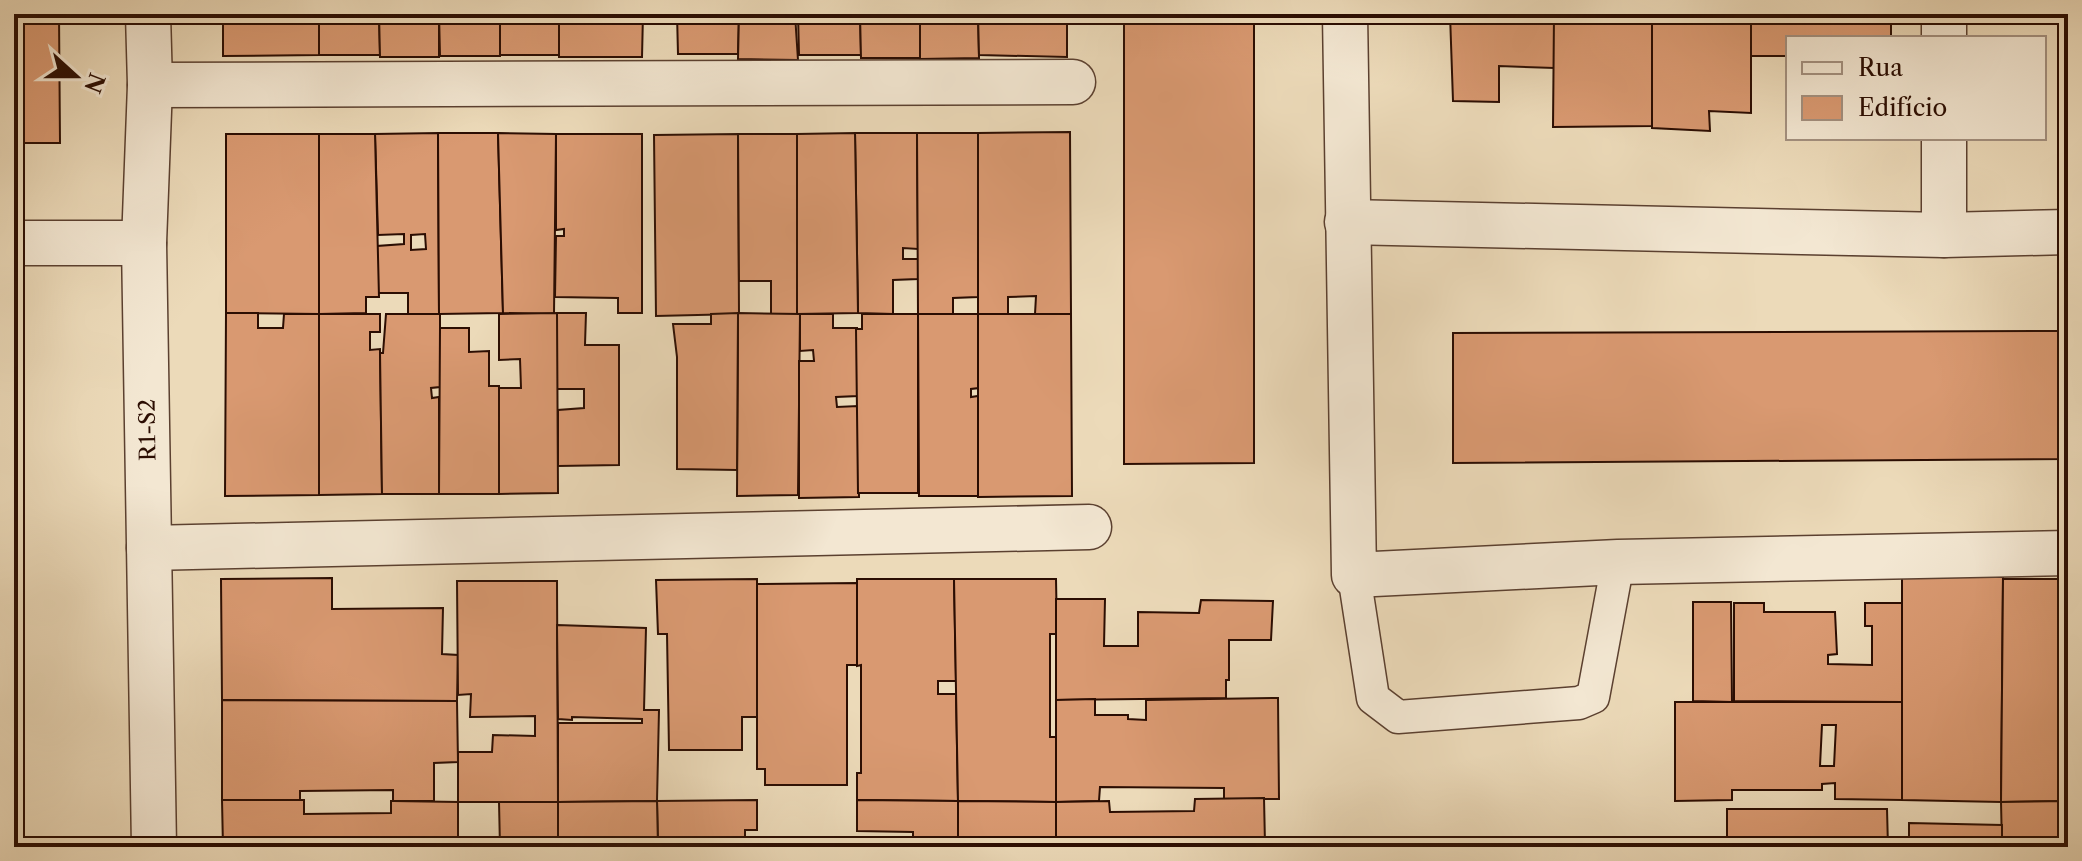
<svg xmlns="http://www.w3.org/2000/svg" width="2082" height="861" font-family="'Libre Caslon Text',serif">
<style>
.building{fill:#d99971;stroke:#2b0d02;stroke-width:2;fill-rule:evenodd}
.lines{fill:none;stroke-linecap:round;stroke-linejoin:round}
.service-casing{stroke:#5b4030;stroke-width:35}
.minor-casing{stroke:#5b4030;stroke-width:47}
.service{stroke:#f3e7d2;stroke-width:32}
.minor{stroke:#f3e7d2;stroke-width:44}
.labels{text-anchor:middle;stroke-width:6;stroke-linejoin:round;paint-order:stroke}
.street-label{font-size:22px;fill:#2b0d02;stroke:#f3e7d2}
</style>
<rect width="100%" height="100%" fill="#ecdab9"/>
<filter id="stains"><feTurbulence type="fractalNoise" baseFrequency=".0025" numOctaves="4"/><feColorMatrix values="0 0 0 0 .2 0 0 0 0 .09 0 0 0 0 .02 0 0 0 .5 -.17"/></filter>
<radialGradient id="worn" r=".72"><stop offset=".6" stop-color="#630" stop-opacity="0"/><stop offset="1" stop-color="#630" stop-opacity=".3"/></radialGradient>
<!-- building -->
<g class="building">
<polygon points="14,14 59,14 60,143 14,143"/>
<polygon points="223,14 319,14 319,55 223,56"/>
<polygon points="319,14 379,14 380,55 319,55"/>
<polygon points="379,14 439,14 439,57 380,57"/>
<polygon points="439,14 500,14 500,56 440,56"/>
<rect x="500" y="14" width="59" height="41"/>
<polygon points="559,14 643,14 642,57 559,57"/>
<polygon points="677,14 739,14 738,54 678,54"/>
<polygon points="739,14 795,14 798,60 738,59"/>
<polygon points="798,14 860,14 861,55 799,55"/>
<polygon points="860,14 920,14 920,58 861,58"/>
<polygon points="920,14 978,14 979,58 920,59"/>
<polygon points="978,14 1067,14 1067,57 979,55"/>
<polygon points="1124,14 1254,14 1254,463 1124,464"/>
<polygon points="1450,14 1554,14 1554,68 1499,66 1499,102 1453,101"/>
<polygon points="1564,14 1652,14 1653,126 1553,127 1554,15"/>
<polygon points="1652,14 1751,14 1751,113 1709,111 1710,131 1652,128"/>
<polygon points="1751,14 1891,14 1891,38 1788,38 1788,56 1751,56"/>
<polygon points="1070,132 1071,314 1035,314 1036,296 1008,297 1008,314 978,314 978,133"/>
<path d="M 438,133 L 439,314 L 408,314 L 408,293 L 378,293 L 377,246 L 404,244 L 404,234 L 378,235 L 375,134 ZM 425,234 L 426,249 L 411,250 L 411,235 Z"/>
<polygon points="438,133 498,133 503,313 439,314"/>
<polygon points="498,133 556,134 554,314 503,313"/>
<polygon points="855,133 917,133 918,249 903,248 903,259 918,259 918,279 893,280 893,314 858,313"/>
<polygon points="855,133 858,313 797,314 797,134"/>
<polygon points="917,133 978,133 978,297 953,298 953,314 918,314"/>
<polygon points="226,134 319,134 319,314 226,313"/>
<polygon points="319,134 375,134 379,297 366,297 366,313 319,314"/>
<polygon points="556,134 642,134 642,313 618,313 618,298 555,297 556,236 564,236 564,229 556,230"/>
<polygon points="738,134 739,314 656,316 654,135"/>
<polygon points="738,134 797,134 797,314 771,314 771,281 739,281"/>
<polygon points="226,313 258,313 258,328 283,328 284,314 319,314 319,495 225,496"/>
<polygon points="557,313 586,313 585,345 619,345 619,465 558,466 558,410 584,408 584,389 557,389"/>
<polygon points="557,313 558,493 499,494 499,388 521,388 520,359 499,360 499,314"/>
<polygon points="738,313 800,314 798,495 737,496"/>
<polygon points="738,313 737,470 677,469 677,357 673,324 711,324 711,314"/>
<polygon points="319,314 380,314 380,332 370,332 370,350 380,349 382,494 319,495"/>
<polygon points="386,314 440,314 440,387 431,388 432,398 439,397 439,494 382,494 380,353 383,353"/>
<polygon points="800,314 833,314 833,328 857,328 858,396 836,397 837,407 858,406 859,497 799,498 799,361 814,361 813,350 800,351"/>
<polygon points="862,314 918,314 918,493 858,493 856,329 862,329"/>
<polygon points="918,314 978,314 979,388 971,389 971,397 978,396 979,496 919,496"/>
<polygon points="978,314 1071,314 1072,496 978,497"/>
<polygon points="440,328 469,328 469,352 489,351 489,386 499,386 499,494 439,494"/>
<polygon points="2052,331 2068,331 2068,459 1453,463 1453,333"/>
<polygon points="1902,576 2003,577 2001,802 1902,800"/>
<polygon points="332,578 332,609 443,608 442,654 458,655 457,701 222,700 221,579"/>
<polygon points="757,579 757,717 742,717 742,750 669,750 667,634 658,634 656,580"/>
<polygon points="857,579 954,579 956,681 938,681 938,694 956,694 958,801 857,800 857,773 861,773 861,665 857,666"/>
<polygon points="954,579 1056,579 1057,634 1050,634 1050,737 1056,737 1056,802 958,801"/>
<polygon points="2003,579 2068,579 2068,801 2001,802"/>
<polygon points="457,581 557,581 558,802 458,802 458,752 492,752 493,735 535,736 535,716 470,717 471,694 458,695"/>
<polygon points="857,583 857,665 847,665 847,785 765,785 765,769 757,769 757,584"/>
<polygon points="1056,599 1105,599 1104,646 1138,646 1138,612 1199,613 1201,600 1273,601 1271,640 1229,640 1229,680 1226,680 1226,698 1056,700"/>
<polygon points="1693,602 1731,602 1732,702 1693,701"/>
<polygon points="1734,603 1764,603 1764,612 1835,612 1837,654 1828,655 1828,664 1872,665 1872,626 1865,626 1865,603 1902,603 1902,702 1734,701"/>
<polygon points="557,625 646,628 644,710 659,710 657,801 558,802 558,723 642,723 642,719 572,717 572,720 558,719"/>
<polygon points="1278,698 1279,799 1224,799 1224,788 1100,787 1099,801 1056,802 1056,700 1095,699 1095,715 1128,715 1128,719 1146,720 1146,700"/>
<polygon points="222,700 457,701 458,762 434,763 434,801 393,801 393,790 300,791 300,800 222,800"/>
<path d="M 1675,702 L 1902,702 L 1902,800 L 1835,799 L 1835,783 L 1822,784 L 1822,790 L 1732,790 L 1732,800 L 1675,801 ZM 1822,725 L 1836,725 L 1834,766 L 1820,766 Z"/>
<polygon points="1264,798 1265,844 1283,844 1283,847 1056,847 1056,802 1109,801 1110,812 1194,811 1195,799"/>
<polygon points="222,800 304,800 304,814 391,813 391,801 393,801 458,802 458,847 223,847"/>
<polygon points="757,800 757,830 745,830 745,847 658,847 657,801"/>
<polygon points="857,800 958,801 958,847 913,847 913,832 857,831"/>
<polygon points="657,801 658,847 558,847 558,802"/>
<polygon points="958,801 1056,802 1056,847 958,847"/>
<polygon points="2068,801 2068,839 2033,839 2033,847 2002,847 2001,802"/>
<polygon points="499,802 558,802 558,847 500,847"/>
<polygon points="1727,809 1887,809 1888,847 1727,847"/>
<polygon points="1909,823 2002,825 2002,847 1909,847"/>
<polygon points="1521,846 1535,846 1402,847 1487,847"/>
</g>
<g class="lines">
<defs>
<polyline id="service" points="1354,575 1373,698 1398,717 1579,703 1593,697 1618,562"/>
<g id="minor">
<polyline points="148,14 150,85 144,243 154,847"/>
<polyline points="1345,14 1354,575 1618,562 2068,553"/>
<polyline points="1944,38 1944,14"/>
<polyline points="150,85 1073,82"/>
<polyline points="1347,222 1944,235 2068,232"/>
<polyline points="1944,235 1944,138"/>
<polyline points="14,243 144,243"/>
<polyline points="149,548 1089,527"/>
</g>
</defs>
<!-- service casing -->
<use href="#service" class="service-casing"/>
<!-- minor casing -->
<use href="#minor" class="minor-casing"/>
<!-- service -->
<use href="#service" class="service"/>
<!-- minor -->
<use href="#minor" class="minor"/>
</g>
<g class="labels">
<!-- street labels -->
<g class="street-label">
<text transform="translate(147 430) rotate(-91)" y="8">R1-S2</text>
</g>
</g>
<!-- margin -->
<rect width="2082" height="861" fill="none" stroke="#ecdab9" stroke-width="48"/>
<rect x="16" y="16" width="2050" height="829" fill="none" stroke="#2b0d02" stroke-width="4"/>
<rect x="24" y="24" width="2034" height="813" fill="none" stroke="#2b0d02" stroke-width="2"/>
<!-- legend -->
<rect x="1786" y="36" width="260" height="104" fill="#f3e7d2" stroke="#a3907f" stroke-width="2"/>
<rect x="1802" y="62" width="40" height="12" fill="#f3e7d2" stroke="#a3907f" stroke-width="2"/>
<text x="1858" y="76" font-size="24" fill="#2b0d02">Rua</text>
<rect x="1802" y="96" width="40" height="24" fill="#d99971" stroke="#a3907f" stroke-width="2"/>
<text x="1858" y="116" font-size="24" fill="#2b0d02">Edifício</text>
<!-- north arrow -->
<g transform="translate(76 76) rotate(111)" stroke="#f3e7d2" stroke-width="6" paint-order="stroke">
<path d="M0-6L14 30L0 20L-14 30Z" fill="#2b0d02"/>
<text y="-12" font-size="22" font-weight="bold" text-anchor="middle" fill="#2b0d02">N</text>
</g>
<rect width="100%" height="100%" filter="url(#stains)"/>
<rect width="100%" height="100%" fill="url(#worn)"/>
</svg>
